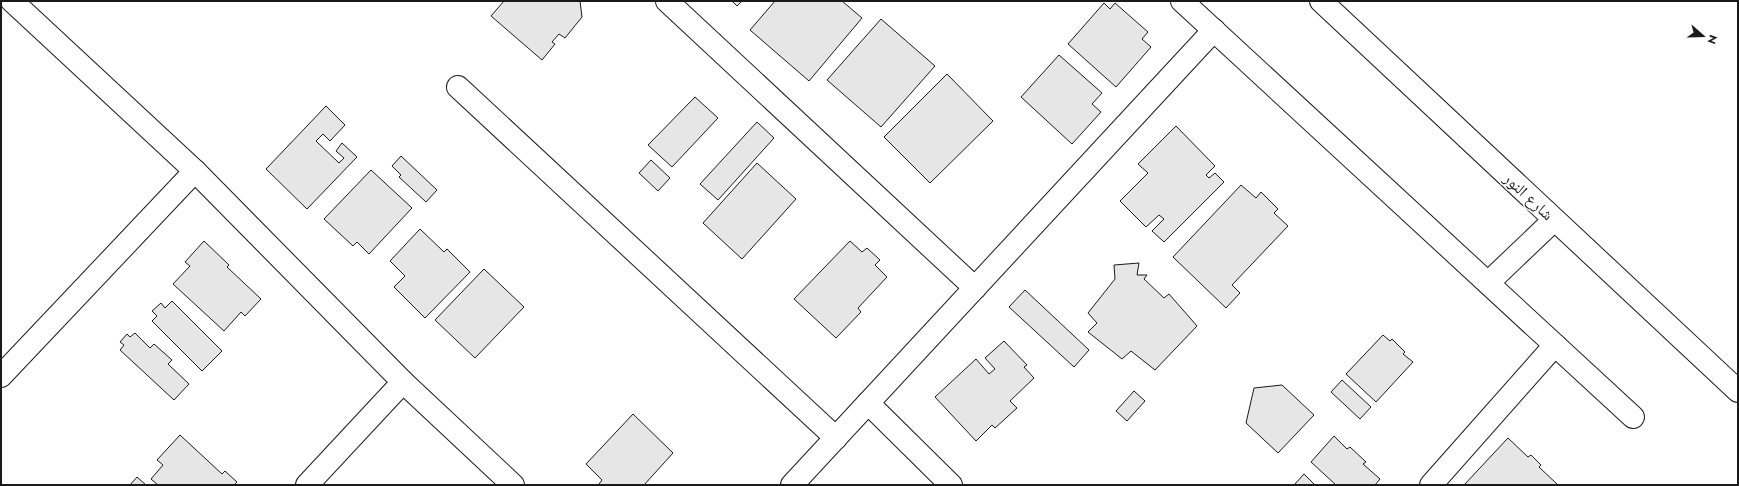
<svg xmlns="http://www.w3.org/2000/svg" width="1739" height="486" font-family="Jost,'Noto Naskh Arabic',sans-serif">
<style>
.building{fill:#e6e6e6;stroke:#1a1a1a}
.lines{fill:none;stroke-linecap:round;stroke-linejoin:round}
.minor-casing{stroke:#1a1a1a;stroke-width:24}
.tertiary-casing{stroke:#1a1a1a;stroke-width:24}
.minor{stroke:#fff;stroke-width:22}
.tertiary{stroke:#fff;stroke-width:22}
.labels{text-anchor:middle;stroke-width:3;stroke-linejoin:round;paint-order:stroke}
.street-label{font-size:16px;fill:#1a1a1a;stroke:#fff}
</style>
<rect width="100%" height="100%" fill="#fff"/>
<!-- building -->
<g class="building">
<polygon points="504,1 580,1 582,17 565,38 559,34 552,42 555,44 542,60 491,16"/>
<polygon points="732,1 742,1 737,6"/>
<polygon points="775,1 842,1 862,18 809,81 750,30"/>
<polygon points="1104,3 1110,9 1115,3 1148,32 1142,39 1151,47 1116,87 1068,44"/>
<polygon points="881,19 935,66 881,127 827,80"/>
<polygon points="1059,55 1102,93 1092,104 1101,112 1072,144 1021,97"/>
<polygon points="947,74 993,121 930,183 884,137"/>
<polygon points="695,97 718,118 672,167 648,145"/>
<polygon points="326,106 345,125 330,141 323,134 316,141 339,163 344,158 336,151 342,143 357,157 307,209 266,169"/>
<polygon points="757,122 774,138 718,200 700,184"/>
<polygon points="1176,126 1215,166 1206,175 1209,178 1215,173 1224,182 1164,242 1152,231 1164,219 1159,215 1146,227 1120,201 1148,173 1138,164"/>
<polygon points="401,156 437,190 426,202 399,177 401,175 392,166"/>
<polygon points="651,160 670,178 658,191 639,173"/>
<polygon points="757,163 796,199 742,259 703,223"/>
<polygon points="371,170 412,208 369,254 357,242 353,246 324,219"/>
<polygon points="1241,185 1256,198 1261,192 1278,209 1274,213 1288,226 1232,285 1240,293 1226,308 1173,257"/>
<polygon points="420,229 444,252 447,249 470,272 425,318 394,287 405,276 390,261"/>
<polygon points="204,241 229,265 227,267 261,299 245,316 241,312 224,331 173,284 190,266 185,262"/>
<polygon points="850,241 862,252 867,248 880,260 875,265 887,277 858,308 861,312 836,338 794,299"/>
<polygon points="1139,263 1137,275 1147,275 1144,279 1164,298 1169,294 1197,326 1155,370 1131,351 1122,359 1088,332 1097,323 1088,313 1115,279 1114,265"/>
<polygon points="484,269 524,307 475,358 435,320"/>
<polygon points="1025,290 1089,350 1074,367 1009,307"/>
<polygon points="172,301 222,351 202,371 152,321 157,316 152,311 161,303 165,308"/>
<polygon points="135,333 150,348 154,344 172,360 168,364 189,384 174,400 120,350 124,345 120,342 127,334 130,337"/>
<polygon points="1383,335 1390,341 1392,339 1405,352 1403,354 1413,362 1376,402 1346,374"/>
<polygon points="1004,341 1027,365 1024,367 1034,378 1010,401 1017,408 995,428 992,425 976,441 935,397 976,359 989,374 995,369 985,358"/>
<polygon points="1342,380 1371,407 1360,419 1331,392"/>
<polygon points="1282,385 1314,415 1278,453 1246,423 1254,388"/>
<polygon points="1134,391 1145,401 1127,421 1116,411"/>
<polygon points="633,414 673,453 644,485 601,485 599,484 602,480 586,464"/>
<polygon points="180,435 222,474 225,471 237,482 234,485 158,485 151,479 163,465 157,460"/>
<polygon points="1334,436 1347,449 1350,447 1366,462 1363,464 1380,479 1375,485 1336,485 1311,462"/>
<polygon points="1508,438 1528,457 1531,455 1541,465 1539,467 1558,485 1464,485"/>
<polygon points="1304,474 1315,485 1294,485"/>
<polygon points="137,477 146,485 130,485"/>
</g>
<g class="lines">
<defs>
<g id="minor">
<polyline points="12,1 195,171 403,382 513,485"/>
<polyline points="667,1 975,288"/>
<polyline points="1182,1 1633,417"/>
<polyline points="458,87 836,438"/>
<polyline points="1488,283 1554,220"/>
<polyline points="1,376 195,171"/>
<polyline points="868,403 951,485"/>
<polyline points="307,485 403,382"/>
<polyline points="792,485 1214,30"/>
<polyline points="1431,485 1555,345"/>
</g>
<polyline id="tertiary" points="1321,1 1738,391"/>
</defs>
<!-- minor casing -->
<use href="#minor" class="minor-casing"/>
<!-- tertiary casing -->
<use href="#tertiary" class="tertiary-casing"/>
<!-- minor -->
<use href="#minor" class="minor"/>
<!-- tertiary -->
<use href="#tertiary" class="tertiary"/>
</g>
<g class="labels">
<!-- street labels -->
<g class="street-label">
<text transform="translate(1529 196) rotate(43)" y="6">شارع النور</text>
</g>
</g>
<!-- border -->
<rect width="1739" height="486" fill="none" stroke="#1a1a1a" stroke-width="4"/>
<!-- north arrow -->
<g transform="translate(1703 36) rotate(110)" stroke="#ffffff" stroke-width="3" paint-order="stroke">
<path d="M0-3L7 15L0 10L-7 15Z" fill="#1a1a1a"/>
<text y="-6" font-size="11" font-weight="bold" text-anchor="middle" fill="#1a1a1a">N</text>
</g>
</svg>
